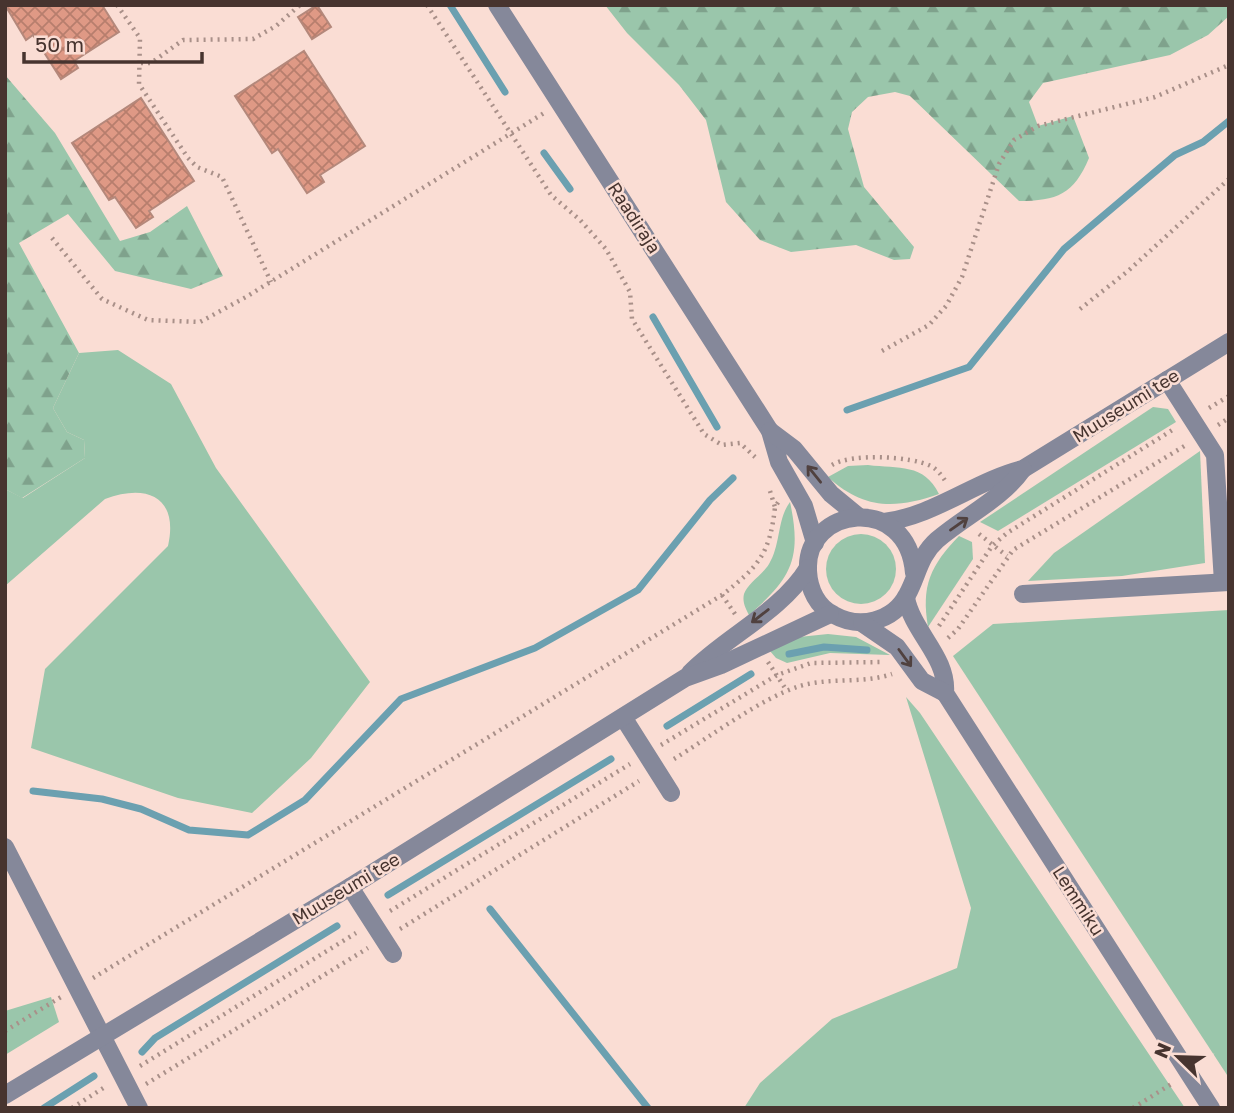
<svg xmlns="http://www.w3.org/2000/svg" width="1234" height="1113" font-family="'Golos Text',sans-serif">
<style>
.green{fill:#9ac6ab}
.forest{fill:url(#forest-firs)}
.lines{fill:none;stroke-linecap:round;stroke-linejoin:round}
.stream{stroke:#6ba0b0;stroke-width:7}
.building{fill:url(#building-cross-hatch);stroke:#b4887b;stroke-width:2}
.path{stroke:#a99089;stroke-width:4.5;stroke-dasharray:2 5;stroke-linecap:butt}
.minor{stroke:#85889a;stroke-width:18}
.oneway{stroke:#50413f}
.labels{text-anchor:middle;stroke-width:5;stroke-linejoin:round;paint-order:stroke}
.street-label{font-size:18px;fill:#47342f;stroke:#faddd4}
</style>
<defs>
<pattern id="forest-firs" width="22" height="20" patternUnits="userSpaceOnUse" patternTransform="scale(1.75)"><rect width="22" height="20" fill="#9ac6ab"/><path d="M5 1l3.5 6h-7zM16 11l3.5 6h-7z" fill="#7fa28c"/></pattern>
<pattern id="building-cross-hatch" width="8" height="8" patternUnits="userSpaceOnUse" patternTransform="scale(1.75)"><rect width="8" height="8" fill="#df9985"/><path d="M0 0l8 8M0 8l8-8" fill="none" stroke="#b77e6d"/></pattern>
</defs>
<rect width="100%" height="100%" fill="#faddd4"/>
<!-- green -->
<g class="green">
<path d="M 118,350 L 171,384 L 216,468 L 370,682 L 311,758 L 252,813 L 178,798 L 31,748 L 45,669 L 168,546 C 179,497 147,483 105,499 L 5,586 L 5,489 L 23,498 L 85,458 L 84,440 L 67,432 L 53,408 L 79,353 Z"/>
<polygon points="1153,407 1168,409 1176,422 998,531 980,522"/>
<polygon points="1200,451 1205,563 1122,576 1028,581 1054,553"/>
<path d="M 868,465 C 899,469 924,463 939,494 C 896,509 864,510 828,477 L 848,466 Z"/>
<path d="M 790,502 C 802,558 792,578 749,615 C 746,609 742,602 744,594 C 747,584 763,574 769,564 C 781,544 777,519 790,502 Z"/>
<circle cx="861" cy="569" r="35"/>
<path d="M 959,536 L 972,542 L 973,559 L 928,627 C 921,586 930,566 959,536 Z"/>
<polygon points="1229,610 1229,1078 953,656 993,624"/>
<polygon points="828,634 856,637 890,655 830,653 787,663 776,658 770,651 799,637"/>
<polygon points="906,697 920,713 1185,1108 744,1108 760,1083 832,1019 957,968 971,908"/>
<polygon points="51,997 59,1022 5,1055 5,1011"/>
</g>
<!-- forest -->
<g class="forest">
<path d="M 605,5 L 1229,5 L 1229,16 L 1208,35 L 1170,55 L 1043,83 L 1029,102 L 1038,126 L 1073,116 L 1089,158 C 1074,194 1057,201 1019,201 L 910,96 L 895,92 L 868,97 L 852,112 L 848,129 L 864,187 L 914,247 L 910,259 L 894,260 L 856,245 L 791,252 L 760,240 L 726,202 L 706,120 L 679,85 L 627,33 Z"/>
<polygon points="5,75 55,133 120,241 150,232 187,206 223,276 191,289 115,271 68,214 19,243 79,353 53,408 67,432 84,440 85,458 22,498 5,489"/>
</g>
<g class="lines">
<!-- stream -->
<g class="stream">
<polyline points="450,5 505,92"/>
<polyline points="544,153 570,189"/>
<polyline points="653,317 717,427"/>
<polyline points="847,410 969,367 1064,249 1175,155 1203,142 1229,121"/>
<polyline points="789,654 824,647 867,650"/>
<polyline points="667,726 751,674"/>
<polyline points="33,791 102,799 141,809 189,830 248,835 305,800 401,699 535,648 638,590 710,500 733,478"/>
<polyline points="388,895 611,759"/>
<polyline points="490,909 648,1108"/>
<polyline points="142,1052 155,1038 337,926"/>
<polyline points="44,1108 94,1076"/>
</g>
</g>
<!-- building -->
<g class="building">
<polygon points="5,5 102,5 119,32 74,61 78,68 61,79 33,35 26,40"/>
<polygon points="317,5 331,27 312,39 298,17"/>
<polygon points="304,51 365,146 320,175 324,182 307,193 278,149 272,153 235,96"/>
<polygon points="141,98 194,181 149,211 153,217 136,228 115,197 109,200 72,143"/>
</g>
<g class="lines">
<!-- path -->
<g class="path">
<polyline points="117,5 140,38 139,84 188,158 197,167 222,177 271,282"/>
<polyline points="427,5 551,195 580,220 606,249 630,292 632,319 704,434 722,445 740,443 755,457"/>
<polyline points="141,63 151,63 183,40 253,39 276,26 300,5"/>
<polyline points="52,238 102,299 148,320 200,322 246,297 544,113"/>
<polyline points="1080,309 1128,271 1229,179"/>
<polyline points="882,351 929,325 946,306 962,277 999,164 1014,140 1038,126 1155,97 1229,65"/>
<polyline points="1209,408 1229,396"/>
<polyline points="1218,425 1229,418"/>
<path d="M 832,465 C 852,453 910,456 931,466 C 938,470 942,476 946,482"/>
<polyline points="770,491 775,507"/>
<polyline points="979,534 1007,556"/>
<polyline points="722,595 735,614"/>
<polyline points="939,626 992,546 1007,533 1174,429"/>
<polyline points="948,638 958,629 1013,550 1186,445"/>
<polyline points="768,662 787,691"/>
<polyline points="661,745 777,675 811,663 883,662"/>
<path d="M 674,759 C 710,737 761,698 800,686 C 830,677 863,684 892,674"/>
<polyline points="390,911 630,764"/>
<polyline points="400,929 639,781"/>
<path d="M 93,978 L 722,595 C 758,567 770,554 775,507 L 779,501"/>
<polyline points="5,1031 61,997"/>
<polyline points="140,1066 356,933"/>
<polyline points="146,1084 368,948"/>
<polyline points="72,1108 105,1087"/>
<polyline points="1133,1108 1173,1083"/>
</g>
<!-- minor -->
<g class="minor">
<polyline points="497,5 770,431 779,462 804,506 815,543"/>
<polyline points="1167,380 1215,455 1223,582"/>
<polyline points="770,431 794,449 831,494 859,517"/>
<path d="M 884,522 C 934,516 975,481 1023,469 L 1229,342"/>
<path d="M 914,573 C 908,493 804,506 808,571 C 809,589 817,607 834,615 C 859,629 893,622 907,595 C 918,575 919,556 937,540 C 966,515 1001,500 1023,469"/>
<polyline points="1023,594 1229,582"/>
<path d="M 906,598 C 913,633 948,657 945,693 L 1211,1108"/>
<polyline points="862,623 897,647 922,681 945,693"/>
<path d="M 690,673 C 726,636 780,613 808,568"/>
<polyline points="623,717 671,793"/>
<polyline points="5,847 139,1108"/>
<polyline points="350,887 393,954"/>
<polyline points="5,1095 350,887 685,678 721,665 830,614"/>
</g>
</g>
<!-- one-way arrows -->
<defs><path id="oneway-shaft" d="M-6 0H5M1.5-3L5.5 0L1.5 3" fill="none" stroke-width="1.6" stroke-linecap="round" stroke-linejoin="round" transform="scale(1.75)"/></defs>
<g class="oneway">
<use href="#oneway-shaft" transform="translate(814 474) rotate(-129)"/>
<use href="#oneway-shaft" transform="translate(959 524) rotate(-35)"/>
<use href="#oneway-shaft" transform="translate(760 616) rotate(142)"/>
<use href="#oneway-shaft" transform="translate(905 658) rotate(54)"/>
</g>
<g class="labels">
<!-- street labels -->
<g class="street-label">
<text transform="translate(634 218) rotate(57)" y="6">Raadiraja</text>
<text transform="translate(1126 406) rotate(-32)" y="6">Muuseumi tee</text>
<text transform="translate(346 889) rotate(-31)" y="6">Muuseumi tee</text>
<text transform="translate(1078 901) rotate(57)" y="6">Lemmiku</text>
</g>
</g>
<!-- border -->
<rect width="1234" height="1113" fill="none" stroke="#47342f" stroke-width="14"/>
<!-- north arrow -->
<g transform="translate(1178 1057) rotate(293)" stroke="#faddd4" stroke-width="5" paint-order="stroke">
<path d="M0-5L12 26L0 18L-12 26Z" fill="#47342f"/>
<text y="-10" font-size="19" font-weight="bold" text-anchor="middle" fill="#47342f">N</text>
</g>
<!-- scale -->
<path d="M24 52v10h178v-10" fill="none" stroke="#47342f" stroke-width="3.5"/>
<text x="35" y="52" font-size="21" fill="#47342f" stroke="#faddd4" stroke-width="5" paint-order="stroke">50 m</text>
</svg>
